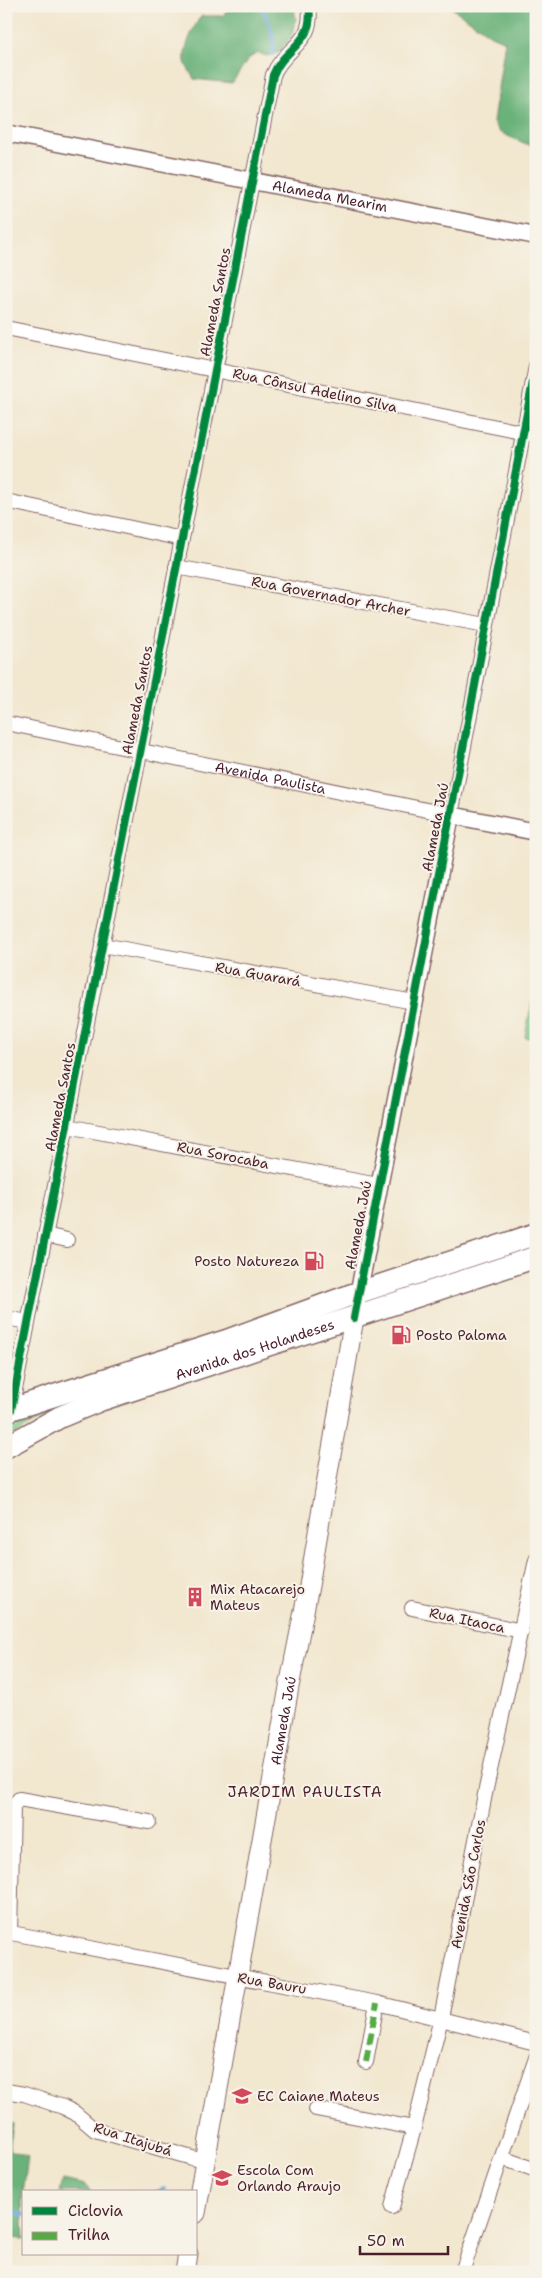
<svg xmlns="http://www.w3.org/2000/svg" width="542" height="2278" font-family="'Shantell Sans',sans-serif">
<style>
.green{fill:#83d08f;stroke:#66785d}
.forest{fill:#6ab27a;stroke:#5a6852}
.lines{fill:none;stroke-linecap:round;stroke-linejoin:round}
.stream{stroke:#65a6d8;stroke-width:4}
.minor-casing{stroke:#856564;stroke-width:16}
.tertiary-casing{stroke:#856564;stroke-width:19}
.secondary-casing{stroke:#856564;stroke-width:21}
.primary-casing{stroke:#856564;stroke-width:24}
.minor{stroke:#fff;stroke-width:14}
.tertiary{stroke:#fff;stroke-width:16}
.secondary{stroke:#fff;stroke-width:19}
.primary{stroke:#fff;stroke-width:21}
.quiet{stroke:#57aa44;stroke-width:6;stroke-dasharray:12 6;stroke-linecap:butt}
.cycleway-casing{stroke:#f7f3e8;stroke-width:11}
.cycleway{stroke:#00873e;stroke-width:8}
.labels{text-anchor:middle;stroke-width:4;stroke-linejoin:round;paint-order:stroke}
.street-label{font-size:14px;fill:#4a1f2b;stroke:#f7f3e8}
.poi-label{font-size:14px;fill:#4a1f2b;stroke:#f7f3e8;text-anchor:start}
.neighbourhood-label{font-size:15px;letter-spacing:1px;fill:#4a1f2b;stroke:#f7f3e8}
</style>
<rect width="100%" height="100%" fill="#f7f3e8"/>
<filter id="ink" filterUnits="userSpaceOnUse"><feTurbulence type="fractalNoise" baseFrequency=".02" numOctaves="2"/><feDisplacementMap in="SourceGraphic" scale="10" xChannelSelector="R" yChannelSelector="G"/><feConvolveMatrix kernelMatrix="1 2 1 2 8 2 1 2 1" color-interpolation-filters="sRGB"/></filter>
<filter id="wash" filterUnits="userSpaceOnUse"><feTurbulence type="fractalNoise" baseFrequency=".0096" numOctaves="4" result="noise"/><feDisplacementMap in="SourceGraphic" scale="20" xChannelSelector="R" yChannelSelector="G"/><feGaussianBlur stdDeviation="1.12" result="paint"/><feColorMatrix in="noise" values="0 0 0 0 0 0 0 0 0 0 0 0 0 0 0 0 0 1.4 0 .05"/><feComposite in="paint" operator="in"/></filter>
<g filter="url(#wash)">
<rect width="100%" height="100%" fill="#f2e7cf"/>
<!-- green -->
<g class="green">
<polygon points="536,982 536,1039 525,1037"/>
<polygon points="67,1400 67,1405 6,1439 6,1419"/>
</g>
<!-- forest -->
<g class="forest">
<path d="M 231,6 L 292,6 C 302,23 290,38 280,52 L 267,56 L 258,53 L 249,58 L 232,83 L 194,79 C 192,74 186,67 185,61 C 183,48 194,26 201,16 L 223,16 Z"/>
<polygon points="449,6 530,6 536,14 536,146 526,144 499,132 493,122 505,41 491,35"/>
<polygon points="6,2122 13,2124 9,2150 28,2157 22,2200 24,2239 6,2238"/>
<polygon points="63,2180 85,2185 91,2192 60,2192"/>
</g>
<g class="lines">
<!-- stream -->
<g class="stream">
<path d="M 260,6 C 270,21 275,36 273,54"/>
<polyline points="157,2192 164,2189"/>
<polyline points="6,2203 12,2211 24,2215"/>
</g>
</g>
</g>
<g filter="url(#ink)">
<g class="lines">
<defs>
<g id="minor">
<polyline points="6,328 536,435"/>
<polyline points="6,501 182,539"/>
<polyline points="176,567 486,625"/>
<path id="s1" d="M 6,723 L 451,815 L 536,366"/>
<polyline points="102,945 414,1002"/>
<polyline points="67,1126 378,1185"/>
<polyline points="45,1235 67,1240"/>
<polyline points="6,1318 28,1322"/>
<path d="M 11,1410 L 273,75 C 284,47 315,44 309,6"/>
<polyline points="412,1608 522,1631"/>
<polyline points="6,1932 377,2003 536,2043"/>
<polyline points="10,1933 13,1806 19,1799 149,1822"/>
<polyline points="366,2062 377,2003"/>
<polyline points="6,2091 24,2094 63,2107 75,2113 95,2130 206,2162"/>
<polyline points="316,2109 414,2128"/>
<polyline points="502,2158 536,2170"/>
<polyline points="392,2207 414,2128 441,2018 486,1789 536,1560"/>
<polyline points="462,2272 536,2058"/>
</g>
<g id="tertiary">
<path id="s2" d="M 6,133 L 536,236"/>
<polyline points="357,1301 451,815 536,832"/>
</g>
<g id="secondary">
<path id="s3" d="M 196,2213 L 289,1687 L 309,1586 L 354,1318"/>
<polyline points="185,2272 188,2254"/>
</g>
<g id="primary">
<polyline points="6,1411 225,1341 348,1296 536,1234"/>
<path id="s4" d="M 6,1447 L 60,1417 L 101,1400 L 536,1257"/>
</g>
</defs>
<!-- minor casing -->
<use href="#minor" class="minor-casing"/>
<!-- tertiary casing -->
<use href="#tertiary" class="tertiary-casing"/>
<!-- secondary casing -->
<use href="#secondary" class="secondary-casing"/>
<!-- primary casing -->
<use href="#primary" class="primary-casing"/>
<!-- minor -->
<use href="#minor" class="minor"/>
<!-- tertiary -->
<use href="#tertiary" class="tertiary"/>
<!-- secondary -->
<use href="#secondary" class="secondary"/>
<!-- primary -->
<use href="#primary" class="primary"/>
<!-- quiet -->
<polyline class="quiet" points="366,2062 377,2003"/>
<defs>
<g id="cycleway">
<polyline points="354,1318 536,366"/>
<path d="M 11,1410 L 273,75 C 284,47 315,44 309,6"/>
</g>
</defs>
<!-- cycleway casing -->
<use href="#cycleway" class="cycleway-casing"/>
<!-- cycleway -->
<use href="#cycleway" class="cycleway"/>
</g>
</g>
<!-- icons -->
<defs>
<symbol id="fuel-bare" viewBox="-9 -9 18 18"><path d="M-5.5-6h7V0h2V4h1.3V-2.5L3-4.5l.8-.8L6-3V5H2.5V1h-1V6h-7ZM-4.2-4.7v3.2H.2V-4.7Z" fill="#d1495b" stroke="#f7f3e8" stroke-width="2.5" paint-order="stroke"/></symbol>
<symbol id="building-bare" viewBox="-9 -9 18 18"><path d="M-4-6H4V6H1V3H-1V6H-4ZM-2.5-4.3h1.7v1.8h-1.7ZM.8-4.3h1.7v1.8H.8ZM-2.5-1h1.7V.8h-1.7ZM.8-1h1.7V.8H.8Z" fill="#d1495b" stroke="#f7f3e8" stroke-width="2.5" paint-order="stroke"/></symbol>
<symbol id="school-bare" viewBox="-9 -9 18 18"><path d="M0-5L7-2L0 1L-7-2ZM-4 1L0 2.5L4 1V4Q0 6-4 4Z" fill="#d1495b" stroke="#f7f3e8" stroke-width="2.5" paint-order="stroke"/></symbol>
</defs>
<g fill-rule="evenodd">
<use href="#fuel-bare" x="300" y="1247" width="28" height="28"/>
<use href="#fuel-bare" x="387" y="1321" width="28" height="28"/>
<use href="#building-bare" x="181" y="1583" width="28" height="28"/>
<use href="#school-bare" x="228" y="2082" width="28" height="28"/>
<use href="#school-bare" x="208" y="2164" width="28" height="28"/>
</g>
<g class="labels">
<!-- street labels -->
<g class="street-label">
<text dy="5" stroke="none"><textPath href="#s2" startOffset="330">Alameda Mearim</textPath></text>
<text transform="translate(215 302) rotate(-79)" y="5">Alameda Santos</text>
<text transform="translate(315 390) rotate(12)" y="5">Rua Cônsul Adelino Silva</text>
<text transform="translate(331 596) rotate(11)" y="5">Rua Governador Archer</text>
<text transform="translate(137 700) rotate(-79)" y="5">Alameda Santos</text>
<text dy="5" stroke="none"><textPath href="#s1" startOffset="270">Avenida Paulista</textPath></text>
<text transform="translate(435 827) rotate(-79)" y="5">Alameda Jaú</text>
<text transform="translate(258 974) rotate(10)" y="5">Rua Guarará</text>
<text transform="translate(60 1097) rotate(-79)" y="5">Alameda Santos</text>
<text transform="translate(223 1155) rotate(11)" y="5">Rua Sorocaba</text>
<text transform="translate(358 1225) rotate(-79)" y="5">Alameda Jaú</text>
<text dy="5" stroke="none"><textPath href="#s4" startOffset="268">Avenida dos Holandeses</textPath></text>
<text transform="translate(467 1620) rotate(12)" y="5">Rua Itaoca</text>
<text dy="5" stroke="none"><textPath href="#s3" startOffset="500">Alameda Jaú</textPath></text>
<text transform="translate(468 1884) rotate(-79)" y="5">Avenida São Carlos</text>
<text transform="translate(272 1983) rotate(10)" y="5">Rua Bauru</text>
<text transform="translate(133 2139) rotate(18)" y="5">Rua Itajubá</text>
</g>
<!-- poi labels -->
<g class="poi-label">
<text x="299" y="1266" text-anchor="end">Posto Natureza</text>
<text x="416" y="1340">Posto Paloma</text>
<text x="210" y="1594">Mix Atacarejo<tspan x="210" dy="16">Mateus</tspan></text>
<text x="257" y="2101">EC Caiane Mateus</text>
<text x="237" y="2175">Escola Com<tspan x="237" dy="16">Orlando Araujo</tspan></text>
</g>
<!-- neighbourhood labels -->
<g class="neighbourhood-label">
<text x="305" y="1797">JARDIM PAULISTA</text>
</g>
</g>
<!-- margin -->
<rect width="542" height="2278" fill="none" stroke="#f7f3e8" stroke-width="25"/>
<!-- legend -->
<rect x="22" y="2190" width="175" height="65" fill="#f7f3e8" stroke="#b29e9c"/>
<rect x="32" y="2207" width="25" height="8" fill="#00873e" stroke="#b29e9c"/>
<text x="68" y="2216" font-size="15" fill="#4a1f2b">Ciclovia</text>
<rect x="32" y="2232" width="25" height="8" fill="#57aa44" stroke="#b29e9c"/>
<text x="68" y="2240" font-size="15" fill="#4a1f2b">Trilha</text>
<!-- scale -->
<path d="M360 2246v8h88v-8" fill="none" stroke="#4a1f2b" stroke-width="2.5"/>
<text x="367" y="2246" font-size="15" fill="#4a1f2b" stroke="#f7f3e8" stroke-width="4" paint-order="stroke">50 m</text>
</svg>
